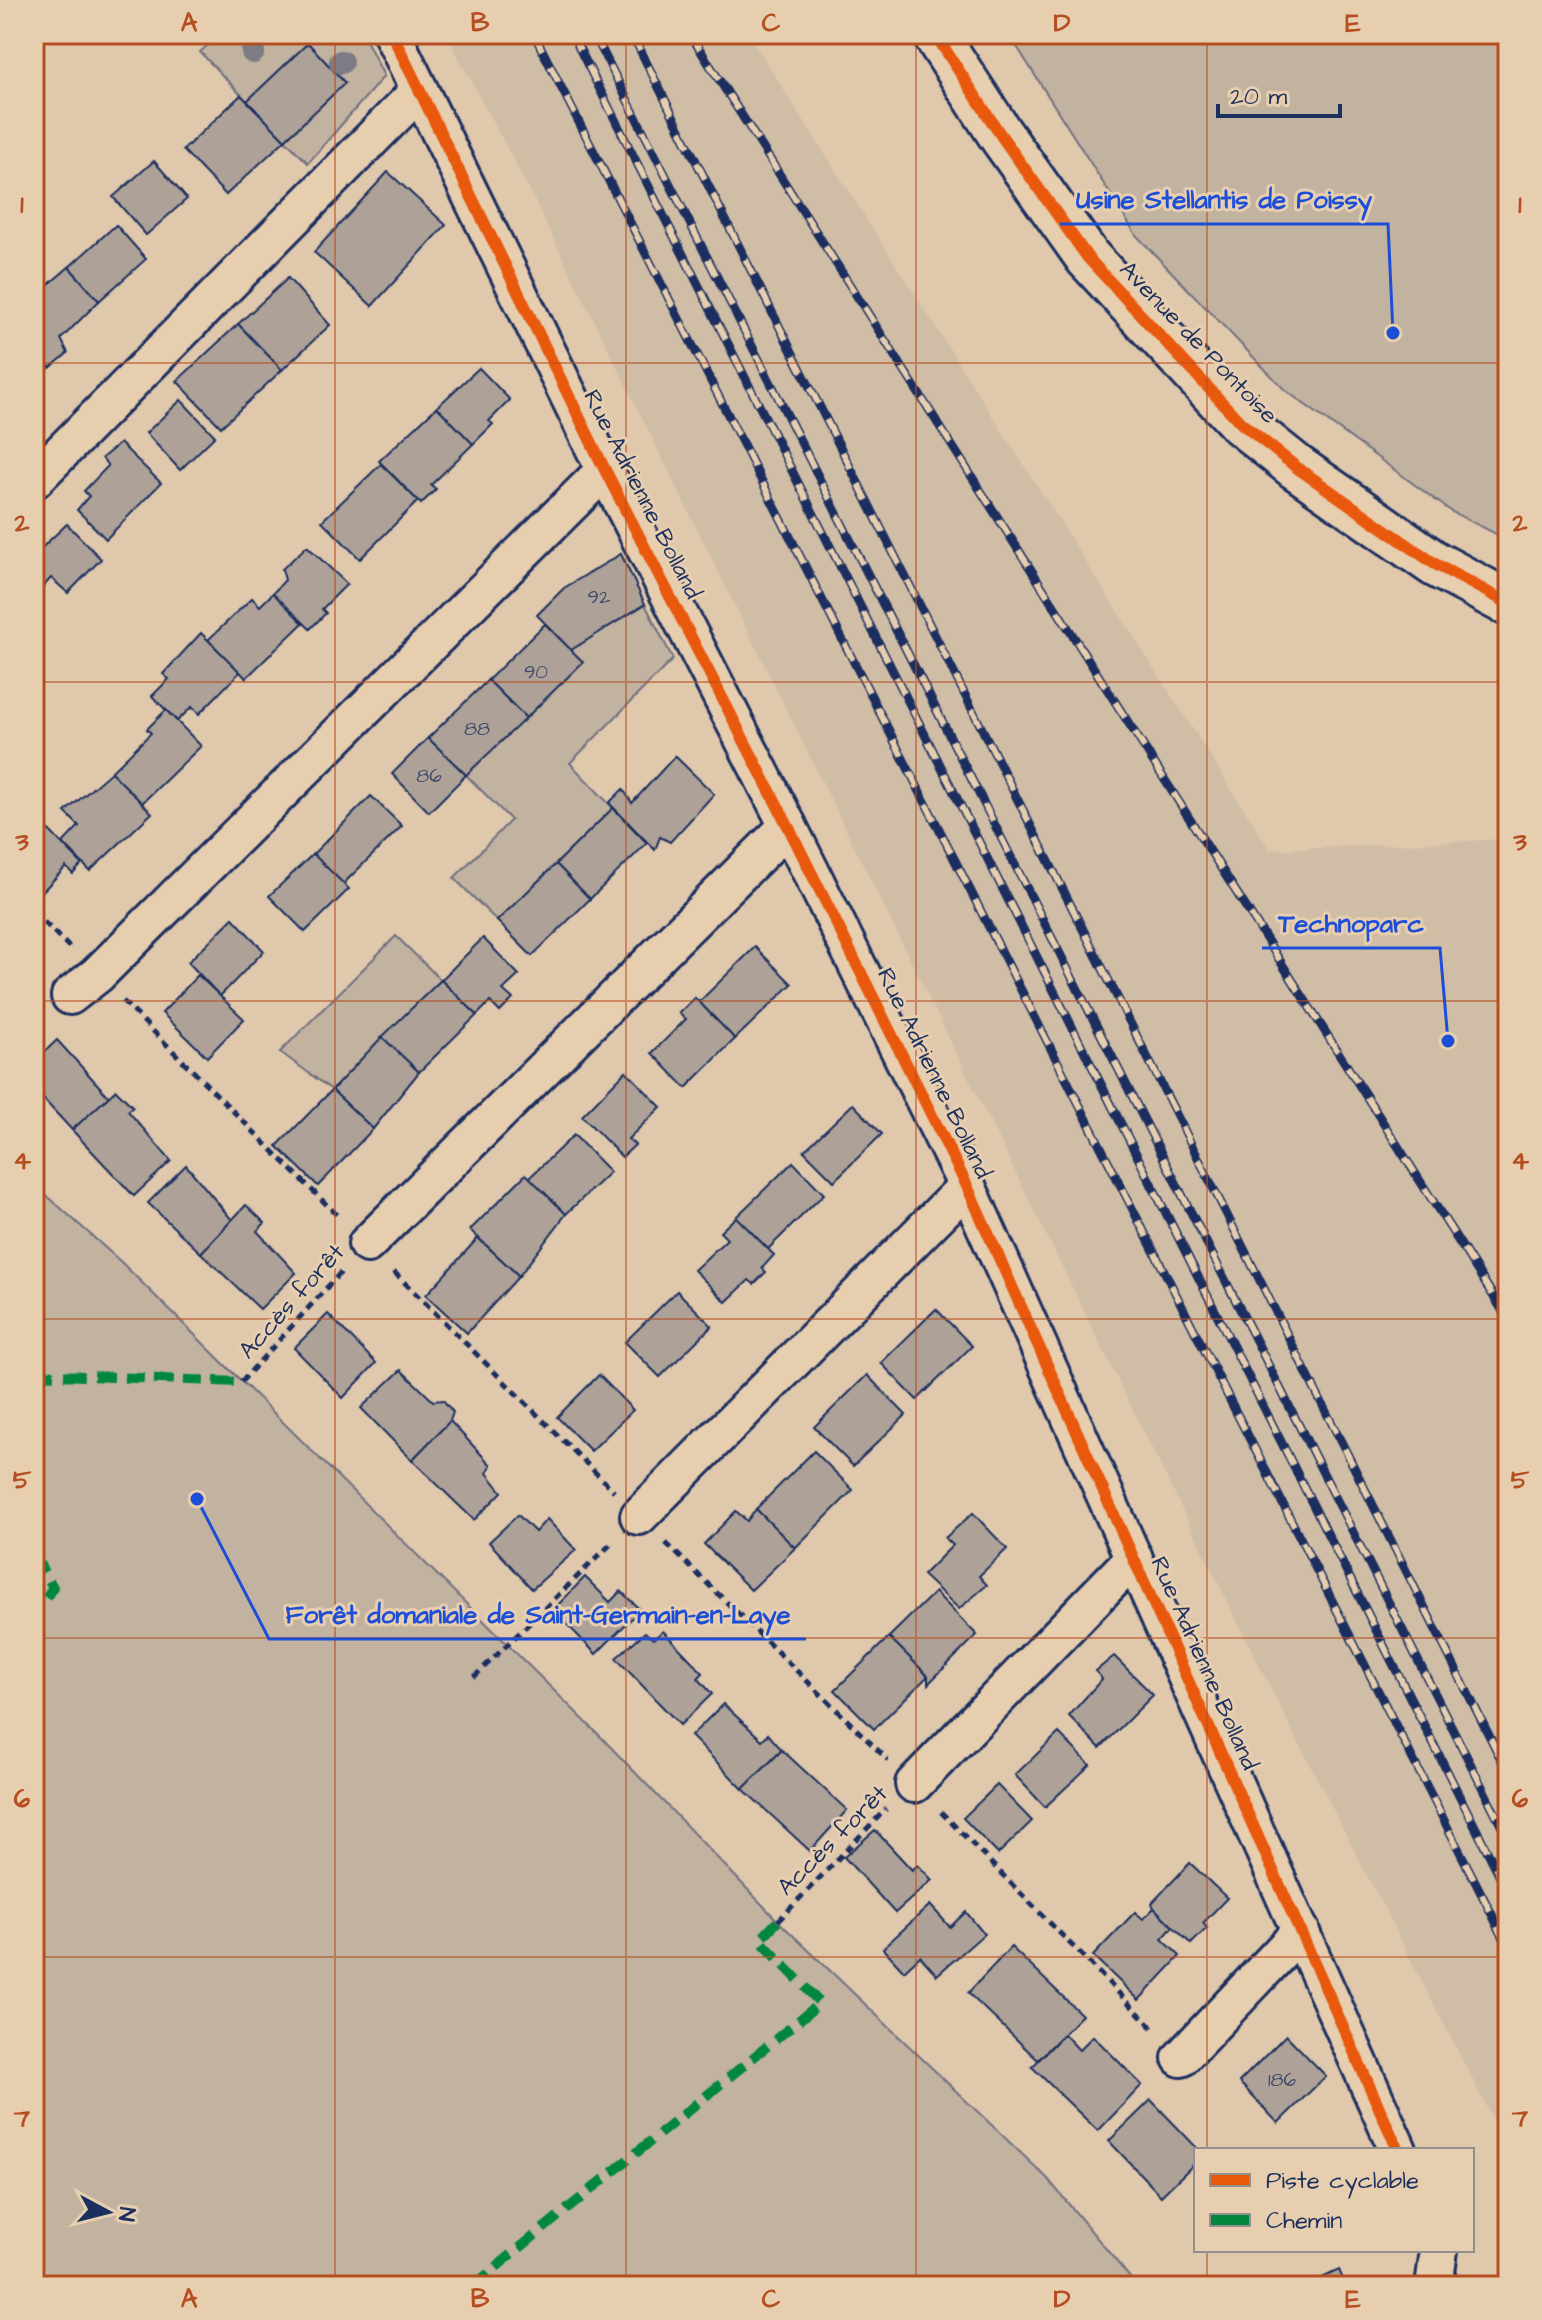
<svg xmlns="http://www.w3.org/2000/svg" width="1542" height="2320" font-family="'Architects Daughter',sans-serif">
<style>
.built{fill:#d0bda6}
.green{fill:#c2b2a0;stroke:#6e707f;stroke-width:2}
.building{fill:#aea298;stroke:#1b2f5e;stroke-width:2}
.lines{fill:none;stroke-linecap:round;stroke-linejoin:round}
.street-casing{stroke:#1b2f5e;stroke-width:42}
.primary-casing{stroke:#1b2f5e;stroke-width:50}
.path{stroke:#1b2f5e;stroke-width:5;stroke-dasharray:8 6;stroke-linecap:butt}
.street{stroke:#e7ceaf;stroke-width:36}
.primary{stroke:#e7ceaf;stroke-width:44}
.rail-casing{stroke:#1b2f5e;stroke-width:9}
.rail{stroke:#e7ceaf;stroke-width:6;stroke-dasharray:18;stroke-linecap:butt}
.quiet{stroke:#00873e;stroke-width:10;stroke-dasharray:20 10;stroke-linecap:butt}
.cycleway-casing{stroke:#e7ceaf;stroke-width:17}
.cycleway{stroke:#e8590c;stroke-width:12}
.tree{fill:#7d7b85}
.grid{fill:none;stroke:#b54e20;stroke-width:2;stroke-opacity:0.55}
.labels{text-anchor:middle;stroke-width:6;stroke-linejoin:round;paint-order:stroke}
.number-label{font-size:20px;fill:#404c6c}
.street-label{font-size:24px;fill:#1b2f5e;stroke:#e7ceaf}
.leader{fill:none;stroke:#1d4ed8;stroke-width:3}
.callout-dot{fill:#1d4ed8;stroke:#e7ceaf;stroke-width:3}
.callout-label{font-size:26px;text-anchor:middle;font-weight:bold;fill:#1d4ed8;stroke:#e7ceaf;stroke-width:6;stroke-linejoin:round;paint-order:stroke}
.neatline{fill:none;stroke:#b54e20;stroke-width:3}
.grid-label{font-size:26px;text-anchor:middle;font-weight:bold;fill:#b54e20}
</style>
<rect width="100%" height="100%" fill="#dfc8ac"/>
<filter id="ink" filterUnits="userSpaceOnUse"><feTurbulence type="fractalNoise" baseFrequency=".0125" numOctaves="2"/><feDisplacementMap in="SourceGraphic" scale="16" xChannelSelector="R" yChannelSelector="G"/><feConvolveMatrix kernelMatrix="1 2 1 2 8 2 1 2 1" color-interpolation-filters="sRGB"/></filter>
<g filter="url(#ink)">
<!-- built -->
<polygon class="built" points="446,34 748,34 1270,850 1508,839 1508,2126 1499,2131 1267,1681 530,191"/>
<!-- green -->
<g class="green">
<polygon points="220,34 363,34 384,76 308,163 285,140 345,83 308,43 247,101 200,52"/>
<polygon points="1009,34 1508,34 1508,540 1452,512 1285,390 1136,235"/>
<polygon points="645,604 673,659 570,763 613,808 497,921 454,878 511,820 466,775 583,662 571,650"/>
<polygon points="396,936 441,980 332,1090 280,1052"/>
<polygon points="34,1184 121,1262 601,1737 778,1921 1047,2178 1137,2286 34,2286"/>
</g>
<!-- building -->
<g class="building">
<polygon points="308,43 345,83 285,140 247,101"/>
<polygon points="241,95 285,140 226,195 183,150"/>
<polygon points="154,161 187,199 146,235 113,197"/>
<polygon points="388,172 446,225 372,306 314,252"/>
<polygon points="116,225 146,259 99,301 69,267"/>
<polygon points="69,267 99,301 61,339 68,353 50,368 34,350 34,297"/>
<polygon points="288,278 330,325 282,370 238,324"/>
<polygon points="238,324 282,370 221,427 177,381"/>
<polygon points="479,368 510,400 489,421 493,424 473,444 437,407"/>
<polygon points="181,400 215,436 180,470 146,433"/>
<polygon points="437,407 473,444 431,485 436,489 421,504 379,461"/>
<polygon points="120,443 161,483 106,539 77,510 89,496 84,491 108,466 102,458"/>
<polygon points="381,464 418,501 360,559 322,521"/>
<polygon points="67,524 101,559 68,593 51,578 42,588 34,580 34,555"/>
<polygon points="307,546 347,584 322,609 326,613 310,629 273,593 285,580 282,569"/>
<polygon points="621,554 645,604 571,650 537,615 564,588"/>
<polygon points="273,593 303,623 246,678 208,640 252,598 260,606"/>
<polygon points="545,624 583,662 526,718 488,680"/>
<polygon points="201,633 240,672 199,714 192,707 177,721 152,696 169,679 163,674"/>
<polygon points="488,680 526,718 466,775 428,738"/>
<polygon points="166,710 201,746 142,803 111,772 151,733 147,729"/>
<polygon points="428,738 466,775 429,812 392,774"/>
<polygon points="675,756 714,794 670,842 660,837 655,850 609,803 623,789 632,803"/>
<polygon points="111,772 152,813 90,871 63,843 79,826 65,812"/>
<polygon points="371,796 402,826 343,884 313,854"/>
<polygon points="613,808 647,843 590,899 556,864"/>
<polygon points="39,820 82,864 73,874 66,867 34,900 34,826"/>
<polygon points="313,854 349,889 305,932 269,896"/>
<polygon points="556,864 590,899 532,956 497,921"/>
<polygon points="233,918 264,951 220,996 188,962"/>
<polygon points="483,938 519,975 503,990 513,999 500,1012 490,1002 477,1015 441,980"/>
<polygon points="755,947 792,984 735,1039 699,1002"/>
<polygon points="198,975 244,1019 207,1057 162,1013"/>
<polygon points="441,980 477,1015 419,1072 382,1037"/>
<polygon points="695,998 735,1039 686,1088 652,1053 686,1019 679,1013"/>
<polygon points="382,1037 419,1072 373,1129 332,1090"/>
<polygon points="57,1040 109,1097 72,1130 34,1089 34,1062"/>
<polygon points="626,1071 661,1107 628,1139 635,1145 622,1157 582,1116"/>
<polygon points="116,1090 133,1107 128,1111 171,1161 134,1196 72,1130"/>
<polygon points="332,1090 373,1129 318,1186 277,1146"/>
<polygon points="853,1104 882,1134 834,1181 804,1151"/>
<polygon points="574,1135 610,1172 566,1214 529,1178"/>
<polygon points="793,1162 824,1194 768,1249 736,1217"/>
<polygon points="186,1165 232,1220 201,1253 148,1203"/>
<polygon points="526,1174 566,1214 519,1276 470,1230"/>
<polygon points="246,1205 265,1223 257,1231 296,1273 260,1309 201,1253"/>
<polygon points="736,1217 774,1255 762,1268 766,1272 754,1284 749,1280 726,1302 694,1270 727,1239 720,1232"/>
<polygon points="478,1238 519,1276 467,1333 426,1295"/>
<polygon points="677,1291 712,1326 660,1377 625,1342"/>
<polygon points="936,1309 972,1346 917,1400 881,1363"/>
<polygon points="328,1314 376,1363 343,1398 294,1348"/>
<polygon points="401,1370 433,1401 443,1400 453,1412 450,1421 412,1460 361,1408"/>
<polygon points="599,1375 633,1410 591,1451 557,1417"/>
<polygon points="867,1375 906,1415 853,1466 814,1427"/>
<polygon points="450,1421 491,1465 487,1473 502,1492 474,1520 412,1460"/>
<polygon points="814,1451 853,1490 795,1548 756,1509"/>
<polygon points="756,1509 795,1548 751,1590 704,1544 736,1511 747,1521"/>
<polygon points="973,1513 1007,1549 979,1576 987,1585 959,1609 923,1575 953,1545 945,1538"/>
<polygon points="518,1515 535,1532 547,1519 576,1550 532,1589 489,1542"/>
<polygon points="585,1577 610,1602 621,1591 640,1610 596,1654 553,1610"/>
<polygon points="935,1592 977,1635 928,1684 928,1676 889,1637"/>
<polygon points="663,1631 703,1673 698,1678 712,1694 680,1725 616,1658 645,1632 653,1639"/>
<polygon points="889,1637 928,1676 874,1729 835,1690"/>
<polygon points="1114,1656 1153,1695 1100,1748 1069,1716 1102,1679 1096,1671"/>
<polygon points="723,1704 762,1740 768,1734 782,1750 743,1789 691,1736"/>
<polygon points="1059,1733 1090,1765 1045,1807 1015,1775"/>
<polygon points="782,1750 847,1810 810,1851 743,1789"/>
<polygon points="997,1785 1032,1821 998,1854 963,1818"/>
<polygon points="875,1830 912,1870 918,1865 932,1880 895,1913 844,1857"/>
<polygon points="1190,1863 1227,1898 1203,1923 1207,1928 1191,1944 1154,1908 1152,1903"/>
<polygon points="930,1905 950,1927 966,1912 984,1934 937,1975 920,1956 904,1971 883,1948"/>
<polygon points="1154,1908 1173,1927 1162,1939 1180,1956 1139,2000 1093,1956 1135,1912 1143,1919"/>
<polygon points="1011,1947 1082,2015 1038,2060 968,1993"/>
<polygon points="1064,2034 1079,2050 1093,2036 1142,2085 1098,2131 1032,2067"/>
<polygon points="1286,2035 1326,2076 1278,2123 1239,2082"/>
<polygon points="1151,2100 1199,2150 1196,2150 1196,2162 1161,2196 1109,2141"/>
<polygon points="1339,2270 1346,2286 1305,2286"/>
</g>
<g class="lines">
<defs>
<g id="street">
<polyline points="392,34 605,470 788,826 967,1186 1398,2150"/>
<polyline points="34,480 419,91"/>
<polyline points="70,996 97,975 605,470"/>
<polyline points="367,1244 788,826"/>
<polyline points="639,1516 967,1186"/>
<polyline points="914,1784 1134,1558"/>
<polyline points="1181,2058 1301,1931"/>
<polyline points="1434,2286 1439,2250"/>
</g>
<polyline id="primary" points="935,34 1000,134 1088,258 1241,423 1296,467 1435,564 1508,603"/>
</defs>
<!-- street casing -->
<use href="#street" class="street-casing"/>
<!-- primary casing -->
<use href="#primary" class="primary-casing"/>
<!-- path -->
<g class="path">
<polyline points="34,912 70,948"/>
<polyline points="123,1001 339,1217"/>
<polyline points="34,1032 43,1022"/>
<polyline points="394,1272 614,1491"/>
<polyline points="241,1382 342,1271"/>
<polyline points="666,1543 888,1760"/>
<polyline points="474,1677 613,1542"/>
<polyline points="941,1812 1155,2030"/>
<polyline points="778,1921 886,1809"/>
</g>
<!-- street -->
<use href="#street" class="street"/>
<!-- primary -->
<use href="#primary" class="primary"/>
<defs>
<g id="rail">
<polyline points="534,34 1508,1946"/>
<polyline points="572,34 1508,1892"/>
<polyline points="594,34 1508,1838"/>
<polyline points="632,34 1508,1773"/>
<polyline points="690,34 1508,1319"/>
</g>
</defs>
<!-- rail casing -->
<use href="#rail" class="rail-casing"/>
<!-- rail -->
<use href="#rail" class="rail"/>
<!-- quiet -->
<g class="quiet">
<polyline points="34,1374 241,1382"/>
<polyline points="34,1555 53,1587 34,1616"/>
<polyline points="473,2286 820,2003 760,1940 778,1921"/>
</g>
<defs>
<g id="cycleway">
<polyline points="392,34 605,470 788,826 967,1186 1398,2150"/>
<polyline points="935,34 1000,134 1088,258 1241,423 1296,467 1435,564 1508,603"/>
</g>
</defs>
<!-- cycleway casing -->
<use href="#cycleway" class="cycleway-casing"/>
<!-- cycleway -->
<use href="#cycleway" class="cycleway"/>
</g>
<!-- trees -->
<g class="tree">
<circle cx="253" cy="52" r="12"/>
<circle cx="341" cy="62" r="12"/>
</g>
</g>
<!-- grid -->
<path class="grid" d="M 335,34 L 335,2286M 626,34 L 626,2286M 916,34 L 916,2286M 1207,34 L 1207,2150M 34,363 L 1508,363M 34,682 L 1508,682M 34,1001 L 1508,1001M 34,1319 L 1508,1319M 34,1638 L 1508,1638M 34,1957 L 1508,1957M 1207,2250 L 1207,2286"/>
<g class="labels">
<!-- number labels -->
<g class="number-label">
<text x="599" y="603">92</text>
<text x="536" y="678">90</text>
<text x="477" y="735">88</text>
<text x="429" y="782">86</text>
<text x="1282" y="2086">186</text>
</g>
<!-- street labels -->
<g class="street-label">
<text transform="translate(1199 342) rotate(46)" y="8">Avenue de Pontoise</text>
<text transform="translate(643 494) rotate(63)" y="8">Rue Adrienne Bolland</text>
<text transform="translate(935 1073) rotate(64)" y="8">Rue Adrienne Bolland</text>
<text transform="translate(291 1301) rotate(-48)" y="8">Accès forêt</text>
<text transform="translate(1205 1663) rotate(66)" y="8">Rue Adrienne Bolland</text>
<text transform="translate(832 1840) rotate(-45)" y="8">Accès forêt</text>
</g>
</g>
<!-- callouts -->
<path class="leader" d="M1393 333L1388 224H1060M1448 1041L1440 948H1262M197 1499L269 1639H806"/>
<g class="callout-dot">
<circle cx="1393" cy="333" r="8"/>
<circle cx="1448" cy="1041" r="8"/>
<circle cx="197" cy="1499" r="8"/>
</g>
<g class="callout-label">
<text x="1224" y="208">Usine Stellantis de Poissy</text>
<text x="1351" y="932">Technoparc</text>
<text x="538" y="1623">Forêt domaniale de Saint-Germain-en-Laye</text>
</g>
<!-- margin -->
<rect width="1542" height="2320" fill="none" stroke="#e7ceaf" stroke-width="88"/>
<!-- legend -->
<rect x="1194" y="2148" width="280" height="104" fill="#e7ceaf" stroke="#958e8f" stroke-width="2"/>
<rect x="1210" y="2174" width="40" height="12" fill="#e8590c" stroke="#958e8f" stroke-width="2"/>
<text x="1266" y="2188" font-size="24" fill="#1b2f5e">Piste cyclable</text>
<rect x="1210" y="2214" width="40" height="12" fill="#00873e" stroke="#958e8f" stroke-width="2"/>
<text x="1266" y="2228" font-size="24" fill="#1b2f5e">Chemin</text>
<!-- north arrow -->
<g transform="translate(108 2212) rotate(97)" stroke="#e7ceaf" stroke-width="6" paint-order="stroke">
<path d="M0-6L14 30L0 20L-14 30Z" fill="#1b2f5e"/>
<text y="-12" font-size="22" font-weight="bold" text-anchor="middle" fill="#1b2f5e">N</text>
</g>
<!-- scale -->
<path d="M1218 104v12h122v-12" fill="none" stroke="#1b2f5e" stroke-width="4"/>
<text x="1230" y="104" font-size="24" fill="#1b2f5e" stroke="#e7ceaf" stroke-width="6" paint-order="stroke">20 m</text>
<rect x="44" y="44" width="1454" height="2232" class="neatline"/>
<g class="grid-label">
<text x="189" y="31">A</text>
<text x="480" y="31">B</text>
<text x="771" y="31">C</text>
<text x="1062" y="31">D</text>
<text x="1353" y="31">E</text>
<text x="22" y="213">1</text>
<text x="1520" y="213">1</text>
<text x="22" y="531">2</text>
<text x="1520" y="531">2</text>
<text x="22" y="850">3</text>
<text x="1520" y="850">3</text>
<text x="22" y="1169">4</text>
<text x="1520" y="1169">4</text>
<text x="22" y="1488">5</text>
<text x="1520" y="1488">5</text>
<text x="22" y="1807">6</text>
<text x="1520" y="1807">6</text>
<text x="22" y="2126">7</text>
<text x="1520" y="2126">7</text>
<text x="189" y="2307">A</text>
<text x="480" y="2307">B</text>
<text x="771" y="2307">C</text>
<text x="1062" y="2307">D</text>
<text x="1353" y="2307">E</text>
</g>
</svg>
